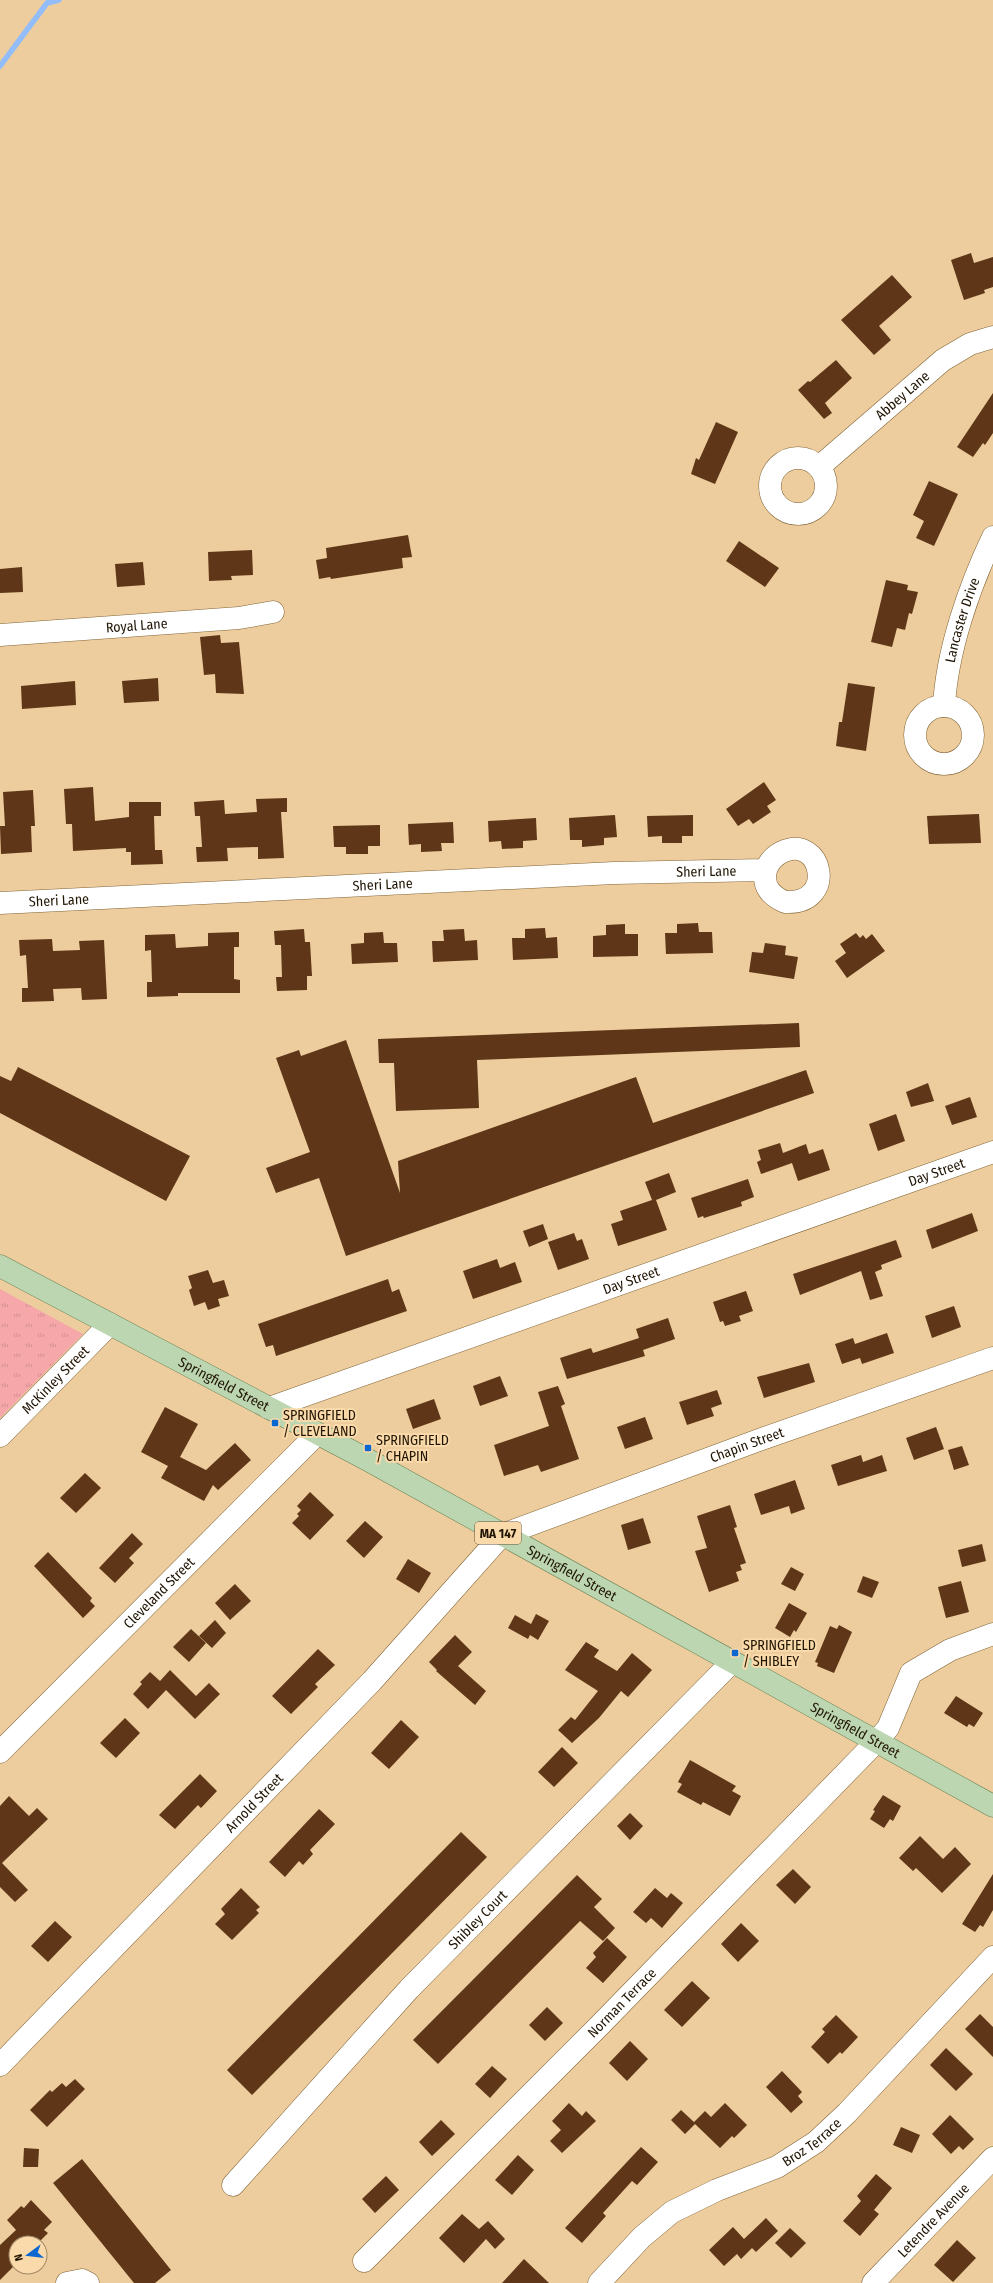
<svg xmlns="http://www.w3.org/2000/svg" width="993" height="2283" font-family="'Fira Sans Condensed',sans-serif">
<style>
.park{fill:url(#park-tufts)}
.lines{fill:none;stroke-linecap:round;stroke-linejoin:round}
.stream{stroke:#93bdf8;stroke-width:5.5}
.building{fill:#5f3718}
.minor-casing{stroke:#816437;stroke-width:23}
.major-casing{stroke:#688153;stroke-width:23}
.minor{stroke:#fff;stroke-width:22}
.major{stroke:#bcd6b2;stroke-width:22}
.poi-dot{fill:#0d67d0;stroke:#fadaaa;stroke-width:1.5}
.labels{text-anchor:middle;stroke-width:4;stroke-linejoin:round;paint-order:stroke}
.shield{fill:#fadaaa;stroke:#625036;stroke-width:1}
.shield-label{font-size:13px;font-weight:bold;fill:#211504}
.street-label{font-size:14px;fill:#211504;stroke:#fadaaa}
.poi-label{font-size:14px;fill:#211504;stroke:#fadaaa;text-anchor:start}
</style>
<defs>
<pattern id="park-tufts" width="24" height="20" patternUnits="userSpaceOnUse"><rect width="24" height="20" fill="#f6a7aa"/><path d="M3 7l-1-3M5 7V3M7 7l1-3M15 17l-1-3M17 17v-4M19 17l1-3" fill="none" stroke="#d38f91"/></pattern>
</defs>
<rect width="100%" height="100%" fill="#edcd9d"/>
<!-- park -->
<polygon class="park" points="0,1289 83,1334 0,1418"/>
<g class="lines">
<!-- stream -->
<polyline class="stream" points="0,66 47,3 59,0"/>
</g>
<!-- building -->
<g class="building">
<polygon points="971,253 974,263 993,257 993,287 984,290 985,293 964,300 951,260"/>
<polygon points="892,275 912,297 879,326 891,340 874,355 841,320"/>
<polygon points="836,360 852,378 825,403 832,413 824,419 798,390 808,381 810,382"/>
<polygon points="993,393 993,433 985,445 983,443 973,457 957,447"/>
<polygon points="716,422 738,432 715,484 691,474 696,458 699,460"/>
<polygon points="929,481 958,494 934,546 916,538 924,521 913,515"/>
<polygon points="408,535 412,557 402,558 403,568 331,579 330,577 319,579 316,560 327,558 326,548"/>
<polygon points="739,541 779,568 765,587 726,561"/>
<polygon points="252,550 253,575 231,576 232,580 209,581 208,552"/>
<polygon points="143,562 145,585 117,587 115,564"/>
<polygon points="22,567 23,592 0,593 0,569"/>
<polygon points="886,580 908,585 907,590 918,592 912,614 909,613 905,630 897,628 892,647 871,642"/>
<polygon points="220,635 221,643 239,642 244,694 216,693 215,674 204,675 200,637"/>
<polygon points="158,678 159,701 124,703 122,681"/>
<polygon points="75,681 76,705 22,709 21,686"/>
<polygon points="848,683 875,687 866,751 836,746 839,722 842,722"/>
<polygon points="764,782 776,800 767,806 771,812 753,824 749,819 738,826 726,809"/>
<polygon points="93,787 95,821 129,817 129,802 161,802 161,816 154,816 155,850 162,850 163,864 131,865 131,852 126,852 126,848 73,851 72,824 66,824 64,789"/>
<polygon points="33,790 35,826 31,826 32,852 1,854 0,826 5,826 3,792"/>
<polygon points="287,798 287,812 281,812 284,858 258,859 258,847 227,848 228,861 197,862 196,847 202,847 200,816 195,816 194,802 224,800 225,814 257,812 256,799"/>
<polygon points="979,814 981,843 929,844 927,816"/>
<polygon points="615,815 617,837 604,838 604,845 582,847 582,840 570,840 569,818"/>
<polygon points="693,815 693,836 682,836 682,843 662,843 662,836 648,837 647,816"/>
<polygon points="536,818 537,840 523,841 523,848 502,849 501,841 489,842 488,821"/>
<polygon points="453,822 454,843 441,843 442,851 421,852 421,844 409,845 408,824"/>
<polygon points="380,825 380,846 368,846 368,854 346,854 346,847 334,847 333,826"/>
<polygon points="698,923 699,932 712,932 713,953 666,954 665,933 677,933 677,924"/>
<polygon points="625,924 625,934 638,934 638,956 593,957 593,936 606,935 606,925"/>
<polygon points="545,928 546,938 557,937 558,958 513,960 512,938 525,938 525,929"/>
<polygon points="304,929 305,942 310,942 312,976 307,976 307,990 277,991 276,977 282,977 281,945 275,945 274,931"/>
<polygon points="464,929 465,941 477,940 478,960 433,962 432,941 444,941 443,930"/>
<polygon points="239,932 239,947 234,947 234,979 240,980 240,993 178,993 178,996 147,997 147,982 152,982 151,950 145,951 145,935 175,934 176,948 208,946 208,933"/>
<polygon points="383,932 384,943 397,943 398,962 352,964 351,944 364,943 364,933"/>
<polygon points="856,933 860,938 863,935 866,939 872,934 885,951 847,978 835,961 846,953 840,944"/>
<polygon points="52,939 53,951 80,950 79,941 104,940 107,999 82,1000 81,988 53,989 54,1001 22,1002 22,988 28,988 26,955 20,956 19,940"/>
<polygon points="765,943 786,946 785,955 798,957 794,979 749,972 752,952 763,953"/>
<polygon points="799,1023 800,1047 477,1060 479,1108 396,1111 394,1063 379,1063 378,1039"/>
<polygon points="346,1040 400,1193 398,1161 636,1077 653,1123 806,1070 814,1093 346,1256 319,1178 276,1193 266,1168 310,1152 276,1058 299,1050 301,1056"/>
<polygon points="18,1067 190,1156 166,1201 0,1113 0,1076 11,1081"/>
<polygon points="928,1083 934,1101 911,1107 906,1092"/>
<polygon points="970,1097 977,1117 952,1125 945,1106"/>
<polygon points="896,1114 905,1141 878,1151 869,1124"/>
<polygon points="780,1143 783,1153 806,1144 809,1154 823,1149 830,1170 798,1181 792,1163 761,1174 757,1162 761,1160 758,1150"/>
<polygon points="669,1173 676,1192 656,1200 667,1230 618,1246 611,1224 623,1220 620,1211 652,1200 645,1182"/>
<polygon points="748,1179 754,1197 741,1202 742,1206 704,1218 703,1216 698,1218 691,1198"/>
<polygon points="972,1213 978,1231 932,1249 926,1230"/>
<polygon points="543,1224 548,1239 529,1247 523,1231"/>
<polygon points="574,1233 577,1241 582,1239 589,1259 558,1270 548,1242"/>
<polygon points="896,1240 902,1257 881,1265 882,1269 875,1272 883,1296 870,1300 861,1271 800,1295 793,1274"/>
<polygon points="497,1259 500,1268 515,1262 522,1282 473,1299 463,1271"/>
<polygon points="208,1270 213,1283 224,1280 229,1296 218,1299 220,1306 208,1310 205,1302 194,1306 189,1290 192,1288 188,1276"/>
<polygon points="388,1279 392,1292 399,1289 407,1311 276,1356 273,1345 266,1347 258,1324"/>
<polygon points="746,1291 753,1311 739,1316 741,1321 725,1326 723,1321 720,1322 713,1302"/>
<polygon points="954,1306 961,1327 932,1338 925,1316"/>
<polygon points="668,1318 675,1339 643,1350 645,1356 567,1379 560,1358 591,1348 593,1353 639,1338 636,1329"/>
<polygon points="887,1333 894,1353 862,1364 860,1358 842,1364 835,1344 853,1338 855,1344"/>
<polygon points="809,1363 815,1382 764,1398 757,1377"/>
<polygon points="500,1376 508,1396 480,1406 473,1386"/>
<polygon points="558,1386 565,1404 561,1406 579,1459 541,1472 538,1465 504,1476 494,1445 549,1426 538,1392"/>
<polygon points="717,1390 722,1404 711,1408 714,1416 687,1425 679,1402"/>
<polygon points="434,1399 441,1419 413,1429 406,1409"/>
<polygon points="165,1407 198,1424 180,1457 206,1470 235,1443 251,1460 218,1490 213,1485 204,1501 161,1478 168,1466 141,1452"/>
<polygon points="645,1417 653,1439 625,1449 617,1427"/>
<polygon points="936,1427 944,1449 914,1460 906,1438"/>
<polygon points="962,1446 969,1465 954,1470 948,1450"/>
<polygon points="861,1455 863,1462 882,1455 887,1471 838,1486 831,1465"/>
<polygon points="85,1473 101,1488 76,1513 60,1498"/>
<polygon points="795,1480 805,1509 791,1514 789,1506 761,1515 754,1494"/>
<polygon points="310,1492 334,1515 310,1540 292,1523 299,1516 297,1514 301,1510 297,1506"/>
<polygon points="730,1505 737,1527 734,1528 746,1563 740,1565 742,1570 736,1572 739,1581 709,1592 695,1551 707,1548 697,1516"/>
<polygon points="643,1518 651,1543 628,1550 621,1525"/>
<polygon points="365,1521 383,1537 364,1558 346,1541"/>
<polygon points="132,1533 143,1544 129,1558 134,1563 115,1583 99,1568"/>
<polygon points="982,1544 986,1561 962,1567 958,1550"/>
<polygon points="48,1552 92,1598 90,1601 95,1606 83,1618 34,1566"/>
<polygon points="408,1559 431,1573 419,1593 396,1579"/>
<polygon points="791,1567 804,1574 795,1591 781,1584"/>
<polygon points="863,1576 879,1582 872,1598 857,1592"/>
<polygon points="961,1581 969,1612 946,1618 938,1587"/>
<polygon points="235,1584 251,1601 230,1620 215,1603"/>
<polygon points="789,1603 807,1613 796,1632 794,1630 790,1637 775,1628"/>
<polygon points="536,1614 549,1621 538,1640 530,1635 528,1639 508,1628 515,1615 531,1624"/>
<polygon points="215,1620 226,1633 212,1648 199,1636"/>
<polygon points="839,1625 852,1632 834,1673 817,1666 818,1663 815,1662 830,1626 837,1629"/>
<polygon points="191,1629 206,1643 189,1662 173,1647"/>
<polygon points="455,1635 472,1652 458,1666 486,1691 475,1705 436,1671 437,1670 429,1662"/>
<polygon points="586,1642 599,1650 594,1657 617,1671 632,1653 652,1670 628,1697 621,1691 599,1718 572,1743 558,1730 571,1717 575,1720 598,1691 565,1670"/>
<polygon points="318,1649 335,1665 315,1684 318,1687 291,1714 272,1696"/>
<polygon points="170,1670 196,1696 209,1683 220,1694 195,1719 166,1690 148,1709 133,1694 142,1684 140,1682 150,1672 160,1681"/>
<polygon points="956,1696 983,1713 974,1727 969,1724 967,1727 944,1713"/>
<polygon points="125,1718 140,1733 116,1758 100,1743"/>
<polygon points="401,1720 419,1737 389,1769 371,1753"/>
<polygon points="562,1747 578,1763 554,1787 538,1772"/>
<polygon points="690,1760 736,1786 732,1791 741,1796 730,1816 703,1802 701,1805 677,1792 682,1784 678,1782"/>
<polygon points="200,1774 217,1791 201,1808 198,1805 175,1829 159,1815"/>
<polygon points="883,1795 901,1806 893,1821 890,1819 884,1828 870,1819 875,1811 873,1810"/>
<polygon points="9,1796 29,1816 37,1808 48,1819 2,1863 28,1890 15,1902 0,1887 0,1806"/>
<polygon points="319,1809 335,1824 310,1850 313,1854 303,1865 299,1861 285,1877 269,1862"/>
<polygon points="630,1813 643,1826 630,1840 617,1826"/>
<polygon points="461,1832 487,1857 252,2095 227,2070"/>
<polygon points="920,1836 943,1859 955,1847 971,1864 942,1893 916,1868 913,1871 899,1858"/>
<polygon points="793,1869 811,1887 795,1904 776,1885"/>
<polygon points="993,1874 993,1910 983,1927 980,1925 975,1932 962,1924"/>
<polygon points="577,1875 602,1899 594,1907 615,1928 603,1941 580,1921 438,2064 413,2040"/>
<polygon points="241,1888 260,1907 256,1910 259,1913 232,1940 215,1924 225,1914 221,1909"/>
<polygon points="655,1888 667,1898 671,1893 683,1903 662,1928 651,1918 646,1923 633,1912"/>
<polygon points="55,1921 72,1937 48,1962 31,1946"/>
<polygon points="741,1923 759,1941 738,1962 721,1944"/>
<polygon points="607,1938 627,1957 603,1983 586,1968 596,1957 593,1953"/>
<polygon points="692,1981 710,1998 682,2027 664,2010"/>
<polygon points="547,2007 563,2023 545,2041 529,2025"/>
<polygon points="980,2014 993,2027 993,2057 965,2029"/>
<polygon points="836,2015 858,2037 842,2054 840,2052 828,2064 811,2047 825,2032 822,2029"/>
<polygon points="630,2041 648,2059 627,2081 609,2063"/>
<polygon points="946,2048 973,2074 956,2091 930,2065"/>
<polygon points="492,2066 507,2079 490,2098 475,2084"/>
<polygon points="782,2071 802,2092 798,2096 803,2102 791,2113 766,2087"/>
<polygon points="75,2079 85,2089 47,2127 30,2110 50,2090 52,2092 62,2083 66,2087"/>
<polygon points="569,2103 582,2116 586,2111 596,2121 562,2153 550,2141 561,2130 552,2121"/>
<polygon points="725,2103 747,2125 734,2138 732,2136 720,2148 695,2124 685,2134 671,2120 681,2110 694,2122 705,2111 711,2117"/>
<polygon points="950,2115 974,2139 963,2150 959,2146 951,2154 932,2134"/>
<polygon points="441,2120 455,2134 432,2156 419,2142"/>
<polygon points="901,2127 920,2135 912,2153 893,2145"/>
<polygon points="641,2147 658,2162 637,2185 632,2181 603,2213 606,2216 582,2243 565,2228"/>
<polygon points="24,2148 39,2149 38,2167 23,2167"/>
<polygon points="518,2155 534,2170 512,2195 495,2180"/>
<polygon points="82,2159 171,2270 155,2283 134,2283 53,2183"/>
<polygon points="876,2174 892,2188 874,2210 879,2214 860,2236 843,2221 861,2201 857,2196"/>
<polygon points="386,2176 399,2190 375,2213 362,2199"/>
<polygon points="31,2200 52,2222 44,2230 48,2233 38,2243 16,2243 16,2264 0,2280 0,2245 16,2230 7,2220 21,2206 24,2208"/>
<polygon points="462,2214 479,2229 488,2221 505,2239 495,2249 486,2239 464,2263 439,2238"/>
<polygon points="766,2218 778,2231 756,2252 752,2248 741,2259 737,2254 724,2266 709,2250 733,2227 744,2239"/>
<polygon points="790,2228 806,2243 791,2258 775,2243"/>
<polygon points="957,2240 976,2258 953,2282 934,2265"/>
<polygon points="524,2259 549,2283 502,2283"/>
</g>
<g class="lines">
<defs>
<g id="minor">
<circle cx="798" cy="486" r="28"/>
<path id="s1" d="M 819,467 L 943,360 L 970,344 L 993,337"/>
<path id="s2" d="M 0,635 L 239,618 L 273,612"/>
<path id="s3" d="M 944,706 C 947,651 969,587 993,537"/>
<circle cx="944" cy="735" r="29"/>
<path id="s4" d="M 0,903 L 614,873 L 766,870 C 769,861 774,856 782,852 C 822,833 838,905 785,902 C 771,896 762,886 766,870"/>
<path id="s5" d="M 269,1408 L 993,1152"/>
<path id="s6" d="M 0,1436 L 110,1324"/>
<path id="s7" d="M 0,1752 L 317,1434"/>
<path id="s8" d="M 0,2065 L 372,1681 L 502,1535 L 759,1440 L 993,1358"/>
<path id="s9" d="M 233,2185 L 409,1989 L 732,1662"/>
<path id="s10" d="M 364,2261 L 600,2025 L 876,1742 L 888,1728 L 911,1673 L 950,1650 L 993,1634"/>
<polyline points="67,2283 82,2280 88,2283"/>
<path id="s11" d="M 599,2283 L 642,2237 L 672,2212 L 717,2190 L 777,2167 L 816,2142 L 847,2113 L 993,1957"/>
<path id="s12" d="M 873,2283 L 993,2158"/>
</g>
<g id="major">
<path id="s13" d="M 0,1266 L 368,1460 L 993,1806"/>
</g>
</defs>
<!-- minor casing -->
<use href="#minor" class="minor-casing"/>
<!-- major casing -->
<use href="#major" class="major-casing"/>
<!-- minor -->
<use href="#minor" class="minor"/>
<!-- major -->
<use href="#major" class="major"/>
</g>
<!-- markers -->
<g class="poi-dot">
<rect x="271" y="1419" width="8" height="8" rx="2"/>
<rect x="364" y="1444" width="8" height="8" rx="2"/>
<rect x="731" y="1649" width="8" height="8" rx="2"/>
</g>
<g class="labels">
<!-- shield labels -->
<rect class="shield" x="475" y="1522" width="46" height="22" rx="3"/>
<g class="shield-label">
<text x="498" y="1538">MA 147</text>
</g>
<!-- street labels -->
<g class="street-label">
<text dy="5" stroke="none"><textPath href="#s1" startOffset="110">Abbey Lane</textPath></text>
<text dy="5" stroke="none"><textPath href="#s3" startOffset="88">Lancaster Drive</textPath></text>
<text dy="5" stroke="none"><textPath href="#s2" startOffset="137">Royal Lane</textPath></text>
<text dy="5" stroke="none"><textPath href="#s4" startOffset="707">Sheri Lane</textPath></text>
<text dy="5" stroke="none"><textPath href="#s4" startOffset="383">Sheri Lane</textPath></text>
<text dy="5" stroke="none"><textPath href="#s4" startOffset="59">Sheri Lane</textPath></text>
<text dy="5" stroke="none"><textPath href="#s5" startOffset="708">Day Street</textPath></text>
<text dy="5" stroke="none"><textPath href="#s5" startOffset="384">Day Street</textPath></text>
<text dy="5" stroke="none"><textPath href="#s6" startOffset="79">McKinley Street</textPath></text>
<text dy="5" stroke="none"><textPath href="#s13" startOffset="253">Springfield Street</textPath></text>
<text dy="5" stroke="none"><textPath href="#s8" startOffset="991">Chapin Street</textPath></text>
<text dy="5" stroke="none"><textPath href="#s13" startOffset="649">Springfield Street</textPath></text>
<text dy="5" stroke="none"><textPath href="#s7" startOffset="225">Cleveland Street</textPath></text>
<text dy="5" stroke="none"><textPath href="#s13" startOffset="973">Springfield Street</textPath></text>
<text dy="5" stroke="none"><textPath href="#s8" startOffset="365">Arnold Street</textPath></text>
<text dy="5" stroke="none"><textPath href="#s9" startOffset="361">Shibley Court</textPath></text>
<text dy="5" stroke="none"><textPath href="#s10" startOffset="365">Norman Terrace</textPath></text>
<text dy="5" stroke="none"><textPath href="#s11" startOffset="259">Broz Terrace</textPath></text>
<text dy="5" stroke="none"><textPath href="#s12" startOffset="87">Letendre Avenue</textPath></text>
</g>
<!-- poi labels -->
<g class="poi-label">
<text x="283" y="1420">SPRINGFIELD<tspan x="283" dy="16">/ CLEVELAND</tspan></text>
<text x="376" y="1445">SPRINGFIELD<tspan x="376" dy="16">/ CHAPIN</tspan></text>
<text x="743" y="1650">SPRINGFIELD<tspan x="743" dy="16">/ SHIBLEY</tspan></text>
</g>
</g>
<!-- north arrow -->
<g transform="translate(28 2255) rotate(255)"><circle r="19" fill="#fadaaa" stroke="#a38b68"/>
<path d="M0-3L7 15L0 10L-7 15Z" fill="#0d67d0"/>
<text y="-6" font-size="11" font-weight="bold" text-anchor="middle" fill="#211504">N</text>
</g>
</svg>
